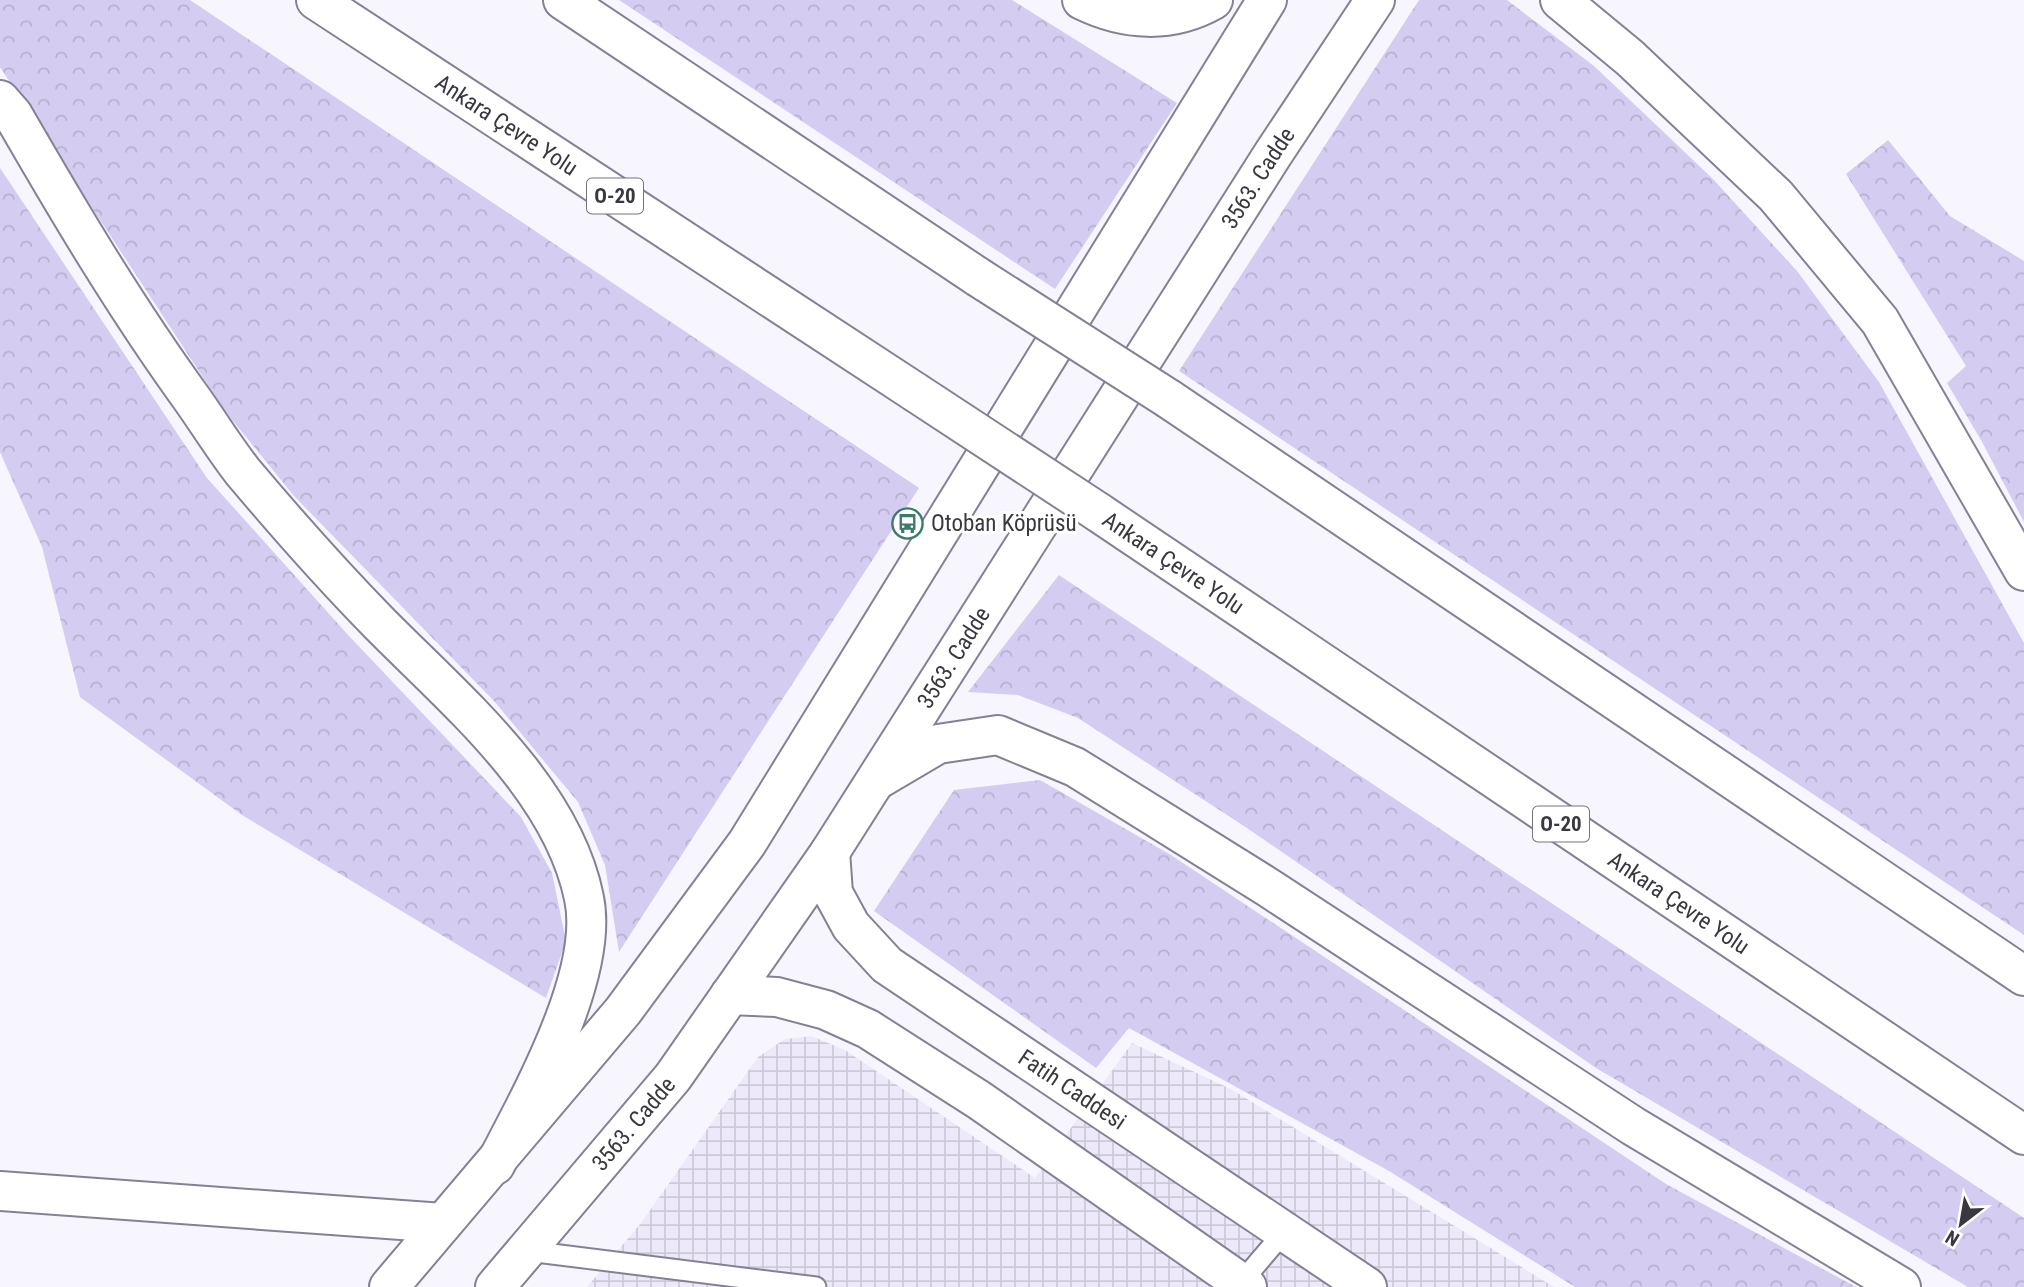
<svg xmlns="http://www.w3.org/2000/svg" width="2024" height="1287" font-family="'Roboto Condensed',sans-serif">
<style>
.industrial{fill:url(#industrial-grid)}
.forest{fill:url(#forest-crowns)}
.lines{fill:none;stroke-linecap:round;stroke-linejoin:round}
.service-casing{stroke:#858194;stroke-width:23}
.tertiary-casing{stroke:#858194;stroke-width:42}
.primary-casing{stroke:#858194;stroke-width:42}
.motorway-casing{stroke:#858194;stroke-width:42}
.service{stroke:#fff;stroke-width:19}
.tertiary{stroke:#fff;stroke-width:38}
.primary{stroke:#fff;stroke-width:38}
.motorway{stroke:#fff;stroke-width:38}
.motorway-bridge-casing{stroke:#858194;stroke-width:42;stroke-linecap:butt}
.motorway-bridge{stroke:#fff;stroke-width:38}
.labels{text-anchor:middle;stroke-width:6;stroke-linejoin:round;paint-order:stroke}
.shield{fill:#fff;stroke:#747479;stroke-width:2}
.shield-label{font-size:21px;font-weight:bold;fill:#393840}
.street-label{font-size:23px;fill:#393840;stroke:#fff}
.poi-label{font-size:23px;fill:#393840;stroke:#fff;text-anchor:start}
</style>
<defs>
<pattern id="industrial-grid" width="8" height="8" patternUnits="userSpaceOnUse" patternTransform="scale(1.75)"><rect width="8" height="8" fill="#ede9fb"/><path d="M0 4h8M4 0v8" fill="none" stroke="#ccc9d8"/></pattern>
<pattern id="forest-crowns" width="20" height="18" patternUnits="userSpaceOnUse" patternTransform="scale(1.75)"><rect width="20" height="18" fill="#d5ccf1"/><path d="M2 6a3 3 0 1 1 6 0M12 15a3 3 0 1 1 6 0" fill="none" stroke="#b8b0d0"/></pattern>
</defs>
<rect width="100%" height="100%" fill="#f7f5fe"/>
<!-- industrial -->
<polygon class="industrial" points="811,1036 845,1050 1035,1178 1132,1043 1231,1089 1554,1287 587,1287 641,1223 758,1057 785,1039"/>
<!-- forest -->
<g class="forest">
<polygon points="0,0 190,0 919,488 619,952 605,865 578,802 494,701 294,496 225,411 0,67"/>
<polygon points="619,0 1012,0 1177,103 1055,289"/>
<polygon points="1419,0 1507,0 1594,66 1713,179 1797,271 1879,382 2024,643 2024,935 1179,371"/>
<polygon points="1888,140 1950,216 2024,261 2024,522 1981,440 1947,383 1966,366 1846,174"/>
<polygon points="0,168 207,478 349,636 521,817 552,873 566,941 546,998 242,815 80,697 42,547 0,452"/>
<polygon points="1059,575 2024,1218 2024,1287 1968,1287 1596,1068 1247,828 1078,718 1018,695 968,692"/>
<polygon points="1040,780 1171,855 1666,1184 1856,1287 1575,1287 1389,1171 1129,1028 1096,1068 874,911 954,790"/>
</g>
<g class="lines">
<defs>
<g id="service">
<polyline points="528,1251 816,1287"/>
<polyline points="1238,1286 1284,1232"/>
</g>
<g id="tertiary">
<path id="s1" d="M 830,852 L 833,893 L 851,926 L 887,965 L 1367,1287"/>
<polyline points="730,995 777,997 826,1010 868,1029 979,1100 1247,1287"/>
<polyline points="0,1191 443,1223"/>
</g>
<g id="primary">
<polyline points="389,1287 623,1011 747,843 1267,0"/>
<path id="s2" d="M 495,1287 L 673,1077 L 830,852 L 1273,154 L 1375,0"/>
</g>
<g id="motorway">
<path id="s3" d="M 316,0 L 915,392"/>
<polyline points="563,0 978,277"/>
<path d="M 1082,0 C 1125,21 1171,24 1213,0"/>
<polyline points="1560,0 1630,58 1776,196 1880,321 2024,571"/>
<path d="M 0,100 L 13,115 C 69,212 126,308 192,399 C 209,423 225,449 243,472 C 286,523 332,575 379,623 C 455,700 562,788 584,898 C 600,974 530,1097 495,1165"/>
<polyline points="1169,399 2024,976"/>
<path id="s4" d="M 1098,512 L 2024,1135"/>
<polyline points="877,780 938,744 998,735 1075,767 1269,888 1633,1126 1901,1287"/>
</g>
</defs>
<!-- service casing -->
<use href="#service" class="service-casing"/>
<!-- tertiary casing -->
<use href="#tertiary" class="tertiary-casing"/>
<!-- primary casing -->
<use href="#primary" class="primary-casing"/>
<!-- motorway casing -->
<use href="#motorway" class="motorway-casing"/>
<!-- service -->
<use href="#service" class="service"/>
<!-- tertiary -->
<use href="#tertiary" class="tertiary"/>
<!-- primary -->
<use href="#primary" class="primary"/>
<!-- motorway -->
<use href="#motorway" class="motorway"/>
<defs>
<g id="motorway-bridge">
<polyline points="978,277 1169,399"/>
<polyline points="915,392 1098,512"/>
</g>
</defs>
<!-- motorway-bridge casing -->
<use href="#motorway-bridge" class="motorway-bridge-casing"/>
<!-- motorway-bridge -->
<use href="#motorway-bridge" class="motorway-bridge"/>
</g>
<!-- icons -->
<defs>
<symbol id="bus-ring" viewBox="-11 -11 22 22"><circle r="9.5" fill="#fff" stroke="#3c7b69" stroke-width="1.5"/><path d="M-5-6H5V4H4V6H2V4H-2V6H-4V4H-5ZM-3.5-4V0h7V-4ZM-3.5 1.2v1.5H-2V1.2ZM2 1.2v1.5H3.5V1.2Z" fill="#3c7b69"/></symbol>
</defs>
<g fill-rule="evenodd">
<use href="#bus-ring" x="890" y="506" width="35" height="35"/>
</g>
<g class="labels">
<!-- shield labels -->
<g class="shield">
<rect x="587" y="178.5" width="56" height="35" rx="5"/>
<rect x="1533" y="806.5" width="56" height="35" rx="5"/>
</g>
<g class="shield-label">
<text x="615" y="203">O-20</text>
<text x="1561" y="831">O-20</text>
</g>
<!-- street labels -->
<g class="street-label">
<text dy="8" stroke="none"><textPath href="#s3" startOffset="228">Ankara Çevre Yolu</textPath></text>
<text dy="8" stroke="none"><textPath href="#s2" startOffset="1348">3563. Cadde</textPath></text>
<text dy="8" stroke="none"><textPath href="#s4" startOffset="91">Ankara Çevre Yolu</textPath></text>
<text dy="8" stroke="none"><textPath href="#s2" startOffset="780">3563. Cadde</textPath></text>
<text dy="8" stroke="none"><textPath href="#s4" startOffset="700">Ankara Çevre Yolu</textPath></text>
<text dy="8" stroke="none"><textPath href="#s1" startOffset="355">Fatih Caddesi</textPath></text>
<text dy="8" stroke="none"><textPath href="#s2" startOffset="214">3563. Cadde</textPath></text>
</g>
<!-- poi labels -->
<g class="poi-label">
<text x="931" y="531">Otoban Köprüsü</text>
</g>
</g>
<!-- north arrow -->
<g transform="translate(1961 1224) rotate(211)" stroke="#ffffff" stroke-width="5" paint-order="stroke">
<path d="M0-5L12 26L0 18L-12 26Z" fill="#393840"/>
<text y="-10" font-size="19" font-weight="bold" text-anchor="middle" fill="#393840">N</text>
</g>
</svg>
